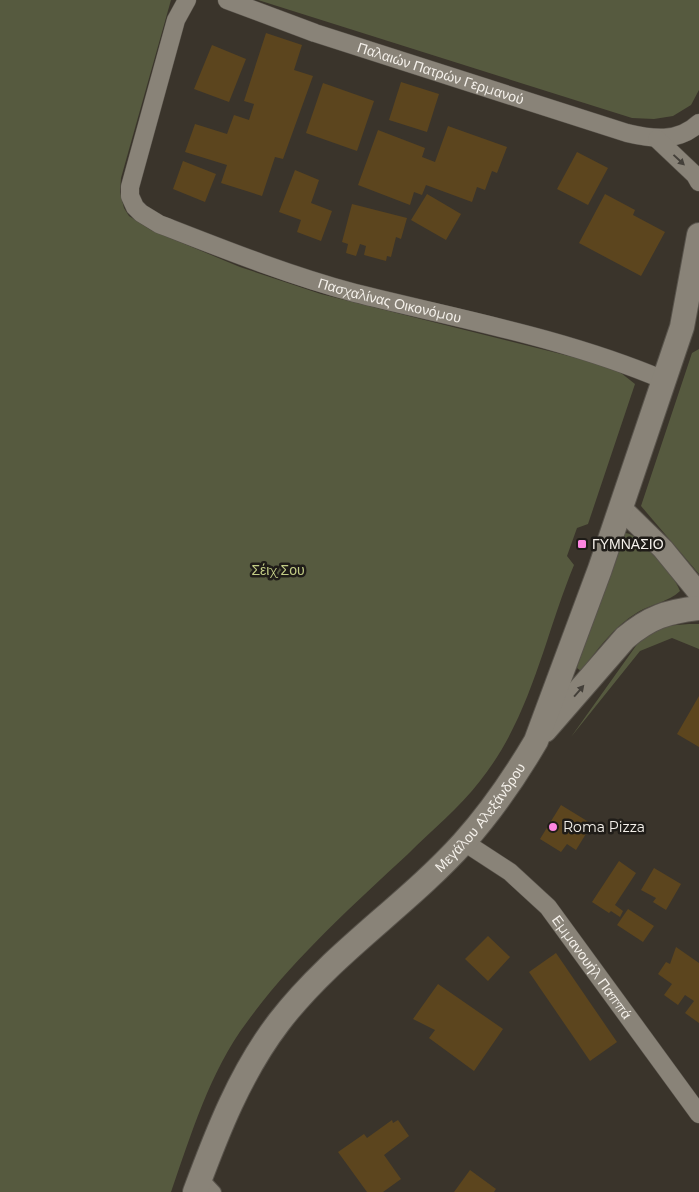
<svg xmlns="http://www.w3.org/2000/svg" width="699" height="1192" font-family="Montserrat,sans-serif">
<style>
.green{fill:#565a3f}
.building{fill:#5c451e}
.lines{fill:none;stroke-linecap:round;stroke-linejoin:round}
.pedestrian-casing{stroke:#58534b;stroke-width:14}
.minor-casing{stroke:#58534b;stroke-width:19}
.tertiary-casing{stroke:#58534b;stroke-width:23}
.secondary-casing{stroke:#58534b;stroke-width:26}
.pedestrian{stroke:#898378;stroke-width:12}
.minor{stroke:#898378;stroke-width:18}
.tertiary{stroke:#898378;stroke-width:21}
.secondary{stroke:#898378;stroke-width:24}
.oneway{fill:#44403a}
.poi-dot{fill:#fe86e1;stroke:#1f1c18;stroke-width:2}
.labels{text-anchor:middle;stroke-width:5;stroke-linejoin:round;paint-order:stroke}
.street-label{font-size:14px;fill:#f5f1eb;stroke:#1f1c18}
.poi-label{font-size:14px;fill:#f5f1eb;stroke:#1f1c18;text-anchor:start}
.park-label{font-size:14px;fill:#c3cd86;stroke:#1f1c18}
</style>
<rect width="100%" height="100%" fill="#3a342b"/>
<!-- green -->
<g class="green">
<path d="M 0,0 L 171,0 L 121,178 L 120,192 L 124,208 L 129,216 L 151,230 L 240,267 L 321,294 L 593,362 L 621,373 L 635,384 L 588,524 L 577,528 L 567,556 L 574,565 C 544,638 531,717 480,781 C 459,808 432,830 408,854 C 352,906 292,960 247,1022 C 210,1071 191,1135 171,1192 L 0,1192 Z"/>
<polygon points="258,0 699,0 699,90 691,105 673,116 654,119 632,118"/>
<polygon points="699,349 699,574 641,506 692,353"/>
<path d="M 625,533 C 640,533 676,577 680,591 C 669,602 651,604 638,612 C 614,626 597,650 581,671 L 577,668 L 578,664 Z"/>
<polygon points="689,624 699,624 699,649 672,638 640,651 571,737 643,636 653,627"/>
</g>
<!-- building -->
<g class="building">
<polygon points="266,33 302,45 294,70 313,76 283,159 275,157 262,196 221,183 227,165 185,152 195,124 227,134 234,115 249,120 254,104 244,101"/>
<polygon points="212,45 246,59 229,102 194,89"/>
<polygon points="401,82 439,94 427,132 389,120"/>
<polygon points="323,83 374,101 357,151 306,133"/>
<polygon points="448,126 507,147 497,173 492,171 485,190 477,187 472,202 426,185 422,195 414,192 410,205 358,185 378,130 425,148 422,157 435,162"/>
<polygon points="577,152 608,168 588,205 557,189"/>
<polygon points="183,161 216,174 205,202 173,189"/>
<polygon points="295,170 319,180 311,203 332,211 321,241 297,232 301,220 279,212"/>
<polygon points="427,194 461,214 446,240 411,220"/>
<polygon points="605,194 635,210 633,215 665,232 641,276 579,243"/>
<polygon points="352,204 407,218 401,239 396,237 391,257 387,256 386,261 364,255 366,246 360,244 356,256 346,253 348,244 342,242"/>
<polygon points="699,696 699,747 677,734"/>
<polygon points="561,805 592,824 576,850 567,844 561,852 540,839"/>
<polygon points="619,861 636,873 615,905 623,911 620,917 611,911 609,913 592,902"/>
<polygon points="654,868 681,884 666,910 653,902 656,898 641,890"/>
<polygon points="628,909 654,926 643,942 617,925"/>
<polygon points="488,936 510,957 488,981 465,959"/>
<polygon points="676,947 699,963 699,1023 685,1013 694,1001 685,995 678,1005 664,995 672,984 658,974 666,962 670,964"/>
<polygon points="556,953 617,1042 590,1061 529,972"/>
<polygon points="438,984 503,1029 474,1071 429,1038 435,1030 413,1019"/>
<polygon points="392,1120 393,1123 398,1120 409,1136 384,1155 401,1179 383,1192 367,1192 338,1152 364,1134 367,1138"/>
<polygon points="470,1170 496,1189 494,1192 454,1192"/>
</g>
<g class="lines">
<defs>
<polyline id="pedestrian" points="201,1177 215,1192"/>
<g id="minor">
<path id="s1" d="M 187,0 L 176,20 L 130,187 L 130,196 L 135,207 L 141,213 L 159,224 C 223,249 288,275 355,293 C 459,319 565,338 664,380"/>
<path id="s2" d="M 227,0 L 315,33 L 627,133 C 652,139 678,143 699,123"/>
<polyline points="657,139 695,175 699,182"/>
<path id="s3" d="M 464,842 L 510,872 L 548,907 L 699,1114"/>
</g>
<polyline id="tertiary" points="621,508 663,549 699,593"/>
<g id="secondary">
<path d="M 545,730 L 625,638 C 650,617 666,612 699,608"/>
<path id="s4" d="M 195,1192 C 217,1133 240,1073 279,1022 C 331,954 406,906 463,843 C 490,813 516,775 536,741 L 600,569 L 682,327 L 699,235"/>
</g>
</defs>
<!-- pedestrian casing -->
<use href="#pedestrian" class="pedestrian-casing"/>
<!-- minor casing -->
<use href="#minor" class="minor-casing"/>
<!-- tertiary casing -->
<use href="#tertiary" class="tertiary-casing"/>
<!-- secondary casing -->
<use href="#secondary" class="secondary-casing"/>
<!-- pedestrian -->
<use href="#pedestrian" class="pedestrian"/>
<!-- minor -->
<use href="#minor" class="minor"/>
<!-- tertiary -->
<use href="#tertiary" class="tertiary"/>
<!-- secondary -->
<use href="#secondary" class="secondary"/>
</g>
<!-- one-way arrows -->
<defs><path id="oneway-solid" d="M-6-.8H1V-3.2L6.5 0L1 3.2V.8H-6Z" transform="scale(1.25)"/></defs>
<g class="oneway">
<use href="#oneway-solid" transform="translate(679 160) rotate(43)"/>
<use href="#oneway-solid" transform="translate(579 691) rotate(-49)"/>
</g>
<!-- markers -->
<g class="poi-dot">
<rect x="577" y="539" width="10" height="10" rx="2.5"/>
<circle cx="553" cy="827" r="5"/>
</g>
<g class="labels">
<!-- street labels -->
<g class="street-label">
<text dy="5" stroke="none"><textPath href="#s2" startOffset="226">Παλαιών Πατρών Γερμανού</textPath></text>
<text dy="5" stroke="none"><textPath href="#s1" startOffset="490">Πασχαλίνας Οικονόμου</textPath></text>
<text dy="5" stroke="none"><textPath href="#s4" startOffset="478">Μεγάλου Αλεξάνδρου</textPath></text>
<text dy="5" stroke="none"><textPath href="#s3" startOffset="181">Εμμανουήλ Παππά</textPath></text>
</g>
<!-- poi labels -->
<g class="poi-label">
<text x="592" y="549">ΓΥΜΝΑΣΙΟ</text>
<text x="563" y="832">Roma Pizza</text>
</g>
<!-- park labels -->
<g class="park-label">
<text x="278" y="575">Σέιχ Σου</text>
</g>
</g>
</svg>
